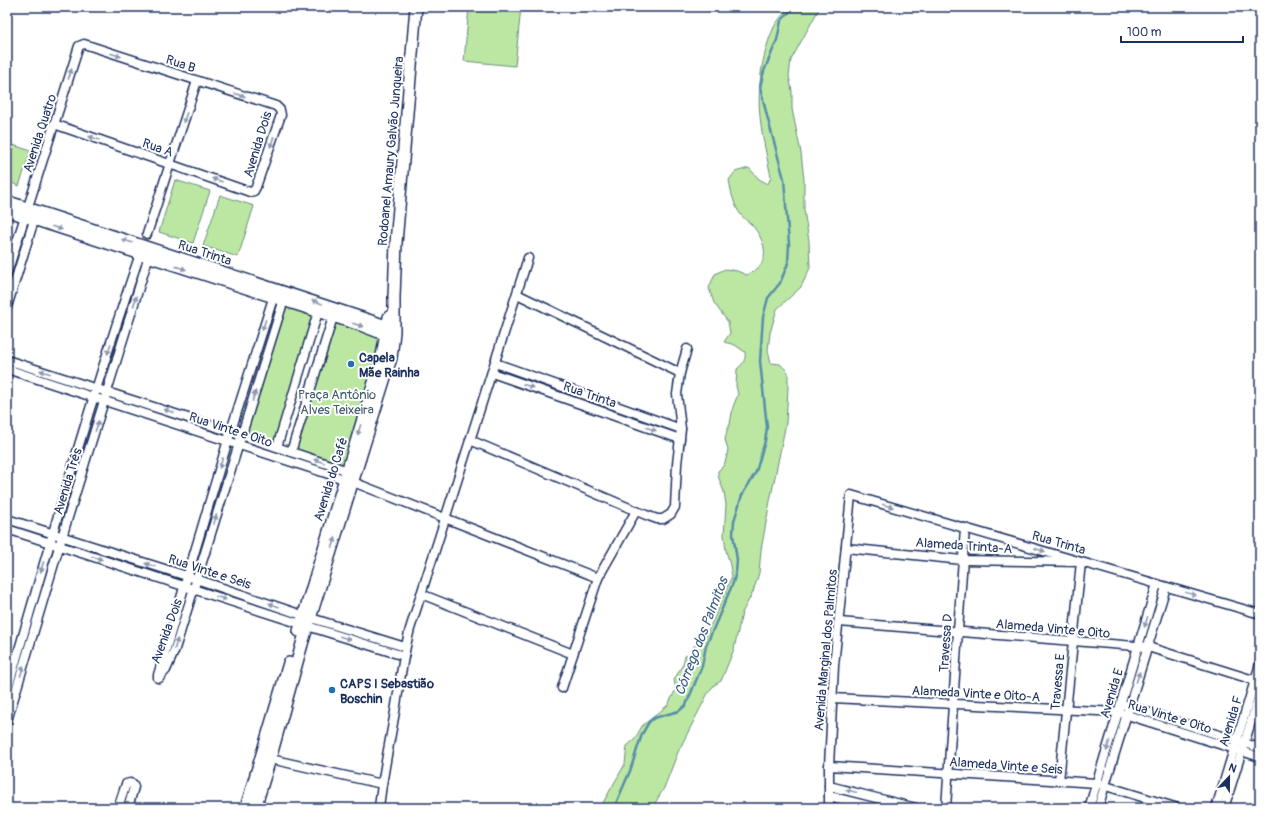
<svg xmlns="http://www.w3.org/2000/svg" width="1267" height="815" font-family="Pangolin,sans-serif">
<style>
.green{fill:#bce7a3;stroke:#6c8b80}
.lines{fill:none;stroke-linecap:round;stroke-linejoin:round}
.stream{stroke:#568ea9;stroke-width:2.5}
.minor-casing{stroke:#1b2f5e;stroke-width:11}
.tertiary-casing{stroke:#1b2f5e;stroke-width:13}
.secondary-casing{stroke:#1b2f5e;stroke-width:14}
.minor{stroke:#fff;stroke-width:8}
.tertiary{stroke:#fff;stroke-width:10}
.secondary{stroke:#fff;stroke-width:11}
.oneway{fill:#8d97ae}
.poi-dot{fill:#1f6fb2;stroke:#fff;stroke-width:1.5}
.labels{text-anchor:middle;stroke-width:4;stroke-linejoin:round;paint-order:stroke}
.street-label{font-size:13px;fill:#1b2f5e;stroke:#fff}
.poi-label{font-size:13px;font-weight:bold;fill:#1b2f5e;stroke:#fff;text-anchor:start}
.park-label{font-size:13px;fill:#435d6f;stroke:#fff}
.water-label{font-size:14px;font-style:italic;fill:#395e84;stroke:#fff}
</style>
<rect width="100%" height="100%" fill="#fff"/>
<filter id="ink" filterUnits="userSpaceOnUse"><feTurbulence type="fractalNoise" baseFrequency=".025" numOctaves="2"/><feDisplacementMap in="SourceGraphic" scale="8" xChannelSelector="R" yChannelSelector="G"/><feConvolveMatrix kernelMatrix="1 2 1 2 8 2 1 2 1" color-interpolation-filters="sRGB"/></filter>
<g filter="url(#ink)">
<!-- green -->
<g class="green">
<polygon points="469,7 521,7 515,66 464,61"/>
<path d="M 789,7 L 820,7 L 791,60 L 789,76 L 792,91 L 792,109 L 801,153 L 804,180 L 804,210 L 809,241 L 810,268 L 801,287 L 777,309 L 770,333 L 768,350 L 771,363 L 780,364 L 788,372 L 788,388 L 786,423 L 770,501 L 761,550 L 759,573 L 753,592 L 742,613 L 734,649 L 721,681 L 714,685 L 708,693 L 678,752 L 664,788 L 652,808 L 600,808 L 625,764 L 627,746 L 635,739 L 642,726 L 668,705 L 676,689 L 674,680 L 683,664 L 685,656 L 691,653 L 694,646 L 703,643 L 732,576 L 729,561 L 726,551 L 724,535 L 726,505 L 724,492 L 718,476 L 718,471 L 724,465 L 726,459 L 728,449 L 725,440 L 727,430 L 730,424 L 733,407 L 738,394 L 736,386 L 737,369 C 743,364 746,360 745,352 L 735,345 L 724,342 L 730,333 L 728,322 L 714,303 L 709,288 L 715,274 L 725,269 L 737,271 L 747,275 C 750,273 755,271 758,268 C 771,255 762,236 751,224 C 748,221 744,219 741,215 C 734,206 731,192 729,180 L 735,172 L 749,168 L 759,179 L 768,184 L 771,177 C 767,157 762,137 760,117 C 757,89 762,52 774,27 C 778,20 784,13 789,7 Z"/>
<polygon points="7,143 31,151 19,186 7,181"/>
<polygon points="175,180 210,191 193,243 159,232"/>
<polygon points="220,195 254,206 238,257 203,246"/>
<polygon points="283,300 318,312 277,447 241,435"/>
<polygon points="333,317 386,335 347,470 291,452"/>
</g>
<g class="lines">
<!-- stream -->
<polyline class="stream" points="614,808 630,771 642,734 649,722 654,718 679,711 686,705 702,666 706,646 733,583 736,572 737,560 733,534 734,521 742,495 756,472 765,441 767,427 760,361 763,317 768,298 780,283 788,263 789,244 784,179 767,116 760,87 764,71 777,40 781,21 794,7"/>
<defs>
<g id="minor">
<polyline points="147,234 197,81"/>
<polyline points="7,273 79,46 84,44 276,106 280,110 281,115 256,187 254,191 250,192 54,124"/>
<polyline points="517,294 680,373"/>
<polyline points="7,307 36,214"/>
<polyline points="7,360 241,435 351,472"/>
<polyline points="495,363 681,429"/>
<polyline points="7,369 353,482 598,578"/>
<polyline points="492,373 680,439"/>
<polyline points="470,440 646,515 657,519 663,519 671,514 675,507 677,464 681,429 677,394 680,373 687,349"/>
<polyline points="277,447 318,312"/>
<polyline points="291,452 333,317"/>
<polyline points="7,519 196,579 311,618 405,647"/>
<polyline points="7,529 301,624 404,656"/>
<polyline points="846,548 962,560 1081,562 1059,781"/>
<polyline points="421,594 573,654"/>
<polyline points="839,622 1148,647 1260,682"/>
<polyline points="159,678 158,678 158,675 228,440 275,292"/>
<polyline points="159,678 166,670 174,652 285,296"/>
<polyline points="562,688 598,578 636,511"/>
<path d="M 7,691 C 50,543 92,394 142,248"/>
<polyline points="832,698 1118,712 1260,757"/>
<polyline points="1125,705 1260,748"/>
<polyline points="7,721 62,537 150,252"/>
<polyline points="266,758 382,784"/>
<polyline points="829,766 1096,783 1178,808"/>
<polyline points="829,786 916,808"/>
<polyline points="829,796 877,808"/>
<polyline points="118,808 126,784 130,783 133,784 134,787 128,808"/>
<path d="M 379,808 C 382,779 388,751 393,723 C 399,691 402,659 410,629 L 528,258"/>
<polyline points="829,808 829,766 834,666 851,495 1260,614"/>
<polyline points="946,808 965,528"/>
<polyline points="1089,808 1157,584"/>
<polyline points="1098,808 1166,587"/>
<polyline points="1216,808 1260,664"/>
<polyline points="1224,808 1260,693"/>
</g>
<g id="tertiary">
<polyline points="7,201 394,328"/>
<polyline points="7,211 362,326 393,338"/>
</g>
<g id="secondary">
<polyline points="299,631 382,356 389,317"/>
<polyline points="246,808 289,663"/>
<polyline points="255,808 270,759 302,644 391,358 394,332 394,297 396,243 416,7"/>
</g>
</defs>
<!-- minor casing -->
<use href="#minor" class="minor-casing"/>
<!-- tertiary casing -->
<use href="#tertiary" class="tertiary-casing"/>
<!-- secondary casing -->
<use href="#secondary" class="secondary-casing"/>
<!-- minor -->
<use href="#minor" class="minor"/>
<!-- tertiary -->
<use href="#tertiary" class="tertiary"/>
<!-- secondary -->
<use href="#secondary" class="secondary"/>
</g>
<!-- one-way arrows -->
<defs><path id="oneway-solid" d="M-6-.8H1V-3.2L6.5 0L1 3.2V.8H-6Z"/></defs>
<g class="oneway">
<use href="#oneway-solid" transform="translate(116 55) rotate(18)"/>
<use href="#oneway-solid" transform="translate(70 74) rotate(-72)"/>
<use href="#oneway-solid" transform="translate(240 95) rotate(18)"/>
<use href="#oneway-solid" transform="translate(185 118) rotate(108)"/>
<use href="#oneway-solid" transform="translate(94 138) rotate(-161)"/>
<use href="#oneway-solid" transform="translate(272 142) rotate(109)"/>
<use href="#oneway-solid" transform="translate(217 180) rotate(-161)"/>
<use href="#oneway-solid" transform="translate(57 228) rotate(18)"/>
<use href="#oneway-solid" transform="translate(127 241) rotate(-162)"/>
<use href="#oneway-solid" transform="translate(181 268) rotate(18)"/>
<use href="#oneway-solid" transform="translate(135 301) rotate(-73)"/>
<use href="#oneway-solid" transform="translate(317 302) rotate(-161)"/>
<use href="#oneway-solid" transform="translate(264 325) rotate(107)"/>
<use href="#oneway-solid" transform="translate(358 325) rotate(18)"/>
<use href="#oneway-solid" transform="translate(109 349) rotate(108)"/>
<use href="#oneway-solid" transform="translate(45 372) rotate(-162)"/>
<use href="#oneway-solid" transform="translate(528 386) rotate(19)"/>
<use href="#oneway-solid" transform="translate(254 396) rotate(-73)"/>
<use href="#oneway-solid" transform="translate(169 411) rotate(-162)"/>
<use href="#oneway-solid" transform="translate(97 426) rotate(-73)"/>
<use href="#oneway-solid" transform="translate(651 429) rotate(19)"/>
<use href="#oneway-solid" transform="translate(359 430) rotate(108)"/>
<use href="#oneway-solid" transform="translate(319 461) rotate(-161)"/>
<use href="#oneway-solid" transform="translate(221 463) rotate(107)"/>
<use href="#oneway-solid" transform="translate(888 506) rotate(16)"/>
<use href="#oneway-solid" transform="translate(215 520) rotate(-73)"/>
<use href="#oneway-solid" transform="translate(334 543) rotate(-73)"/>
<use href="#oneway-solid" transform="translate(1040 550) rotate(16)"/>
<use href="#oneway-solid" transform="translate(97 558) rotate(18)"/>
<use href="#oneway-solid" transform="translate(150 565) rotate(-163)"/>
<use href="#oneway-solid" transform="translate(42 567) rotate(106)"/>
<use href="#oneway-solid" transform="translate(1191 594) rotate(16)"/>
<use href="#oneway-solid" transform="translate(221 598) rotate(18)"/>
<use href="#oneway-solid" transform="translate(274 605) rotate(-161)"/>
<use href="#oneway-solid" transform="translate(1146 622) rotate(107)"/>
<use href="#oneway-solid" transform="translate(345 638) rotate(17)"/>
<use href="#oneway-solid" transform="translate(176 644) rotate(-73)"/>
<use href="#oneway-solid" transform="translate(22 671) rotate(-73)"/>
<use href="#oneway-solid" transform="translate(1138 677) rotate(-73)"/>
<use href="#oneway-solid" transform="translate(1108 746) rotate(107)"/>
<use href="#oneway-solid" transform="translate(851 791) rotate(-166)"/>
</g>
</g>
<!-- markers -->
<g class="poi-dot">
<circle cx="351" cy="364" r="4"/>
<circle cx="332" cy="690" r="4"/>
</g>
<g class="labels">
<!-- street labels -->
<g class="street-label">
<text transform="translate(181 63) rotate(18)" y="5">Rua B</text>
<text transform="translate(39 133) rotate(-72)" y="5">Avenida Quatro</text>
<text transform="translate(257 144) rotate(-73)" y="5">Avenida Dois</text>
<text transform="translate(158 147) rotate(19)" y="5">Rua A</text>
<text transform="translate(390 151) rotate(-85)" y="5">Rodoanel Amaury Galvão Junqueira</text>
<text transform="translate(205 252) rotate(18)" y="5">Rua Trinta</text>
<text transform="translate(590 394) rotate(19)" y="5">Rua Trinta</text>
<text transform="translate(231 429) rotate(18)" y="5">Rua Vinte e Oito</text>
<text transform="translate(330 479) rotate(-73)" y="5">Avenida do Café</text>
<text transform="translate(67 481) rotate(-73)" y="5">Avenida Três</text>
<text transform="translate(1059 542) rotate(16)" y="5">Rua Trinta</text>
<text transform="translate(964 545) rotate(4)" y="5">Alameda Trinta-A</text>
<text transform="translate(210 571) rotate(18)" y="5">Rua Vinte e Seis</text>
<text transform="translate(1053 628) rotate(5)" y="5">Alameda Vinte e Oito</text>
<text transform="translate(166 631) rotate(-70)" y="5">Avenida Dois</text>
<text transform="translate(945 643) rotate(-86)" y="5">Travessa D</text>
<text transform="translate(825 650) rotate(-85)" y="5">Avenida Marginal dos Palmitos</text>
<text transform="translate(1057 682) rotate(-85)" y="5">Travessa E</text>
<text transform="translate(976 693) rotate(3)" y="5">Alameda Vinte e Oito-A</text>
<text transform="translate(1111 693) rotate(-73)" y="5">Avenida E</text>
<text transform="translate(1170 716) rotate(17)" y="5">Rua Vinte e Oito</text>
<text transform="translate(1230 721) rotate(-73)" y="5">Avenida F</text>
<text transform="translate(1006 765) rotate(4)" y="5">Alameda Vinte e Seis</text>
</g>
<!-- poi labels -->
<g class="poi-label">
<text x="359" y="362">Capela<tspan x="359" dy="15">Mãe Rainha</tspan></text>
<text x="340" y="688">CAPS I Sebastião<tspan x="340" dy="15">Boschin</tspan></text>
</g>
<!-- park labels -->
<g class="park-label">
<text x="337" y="399">Praça Antônio<tspan x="337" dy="15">Alves Teixeira</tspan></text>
</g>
<!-- water labels -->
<g class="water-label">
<text transform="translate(701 636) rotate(-69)" y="5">Córrego dos Palmitos</text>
</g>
</g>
<!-- margin -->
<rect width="1267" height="815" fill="none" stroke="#fff" stroke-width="24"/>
<rect x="12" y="12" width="1243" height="791" fill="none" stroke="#1b2f5e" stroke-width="1.5" filter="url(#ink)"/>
<!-- north arrow -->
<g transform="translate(1229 777) rotate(22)" stroke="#ffffff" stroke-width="3" paint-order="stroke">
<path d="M0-3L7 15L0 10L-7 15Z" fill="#1b2f5e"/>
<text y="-6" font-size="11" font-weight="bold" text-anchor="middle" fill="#1b2f5e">N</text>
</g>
<!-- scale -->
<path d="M1121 36v6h122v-6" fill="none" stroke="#1b2f5e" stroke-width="2"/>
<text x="1127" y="36" font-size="12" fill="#1b2f5e" stroke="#ffffff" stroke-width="3" paint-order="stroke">100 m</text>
</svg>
